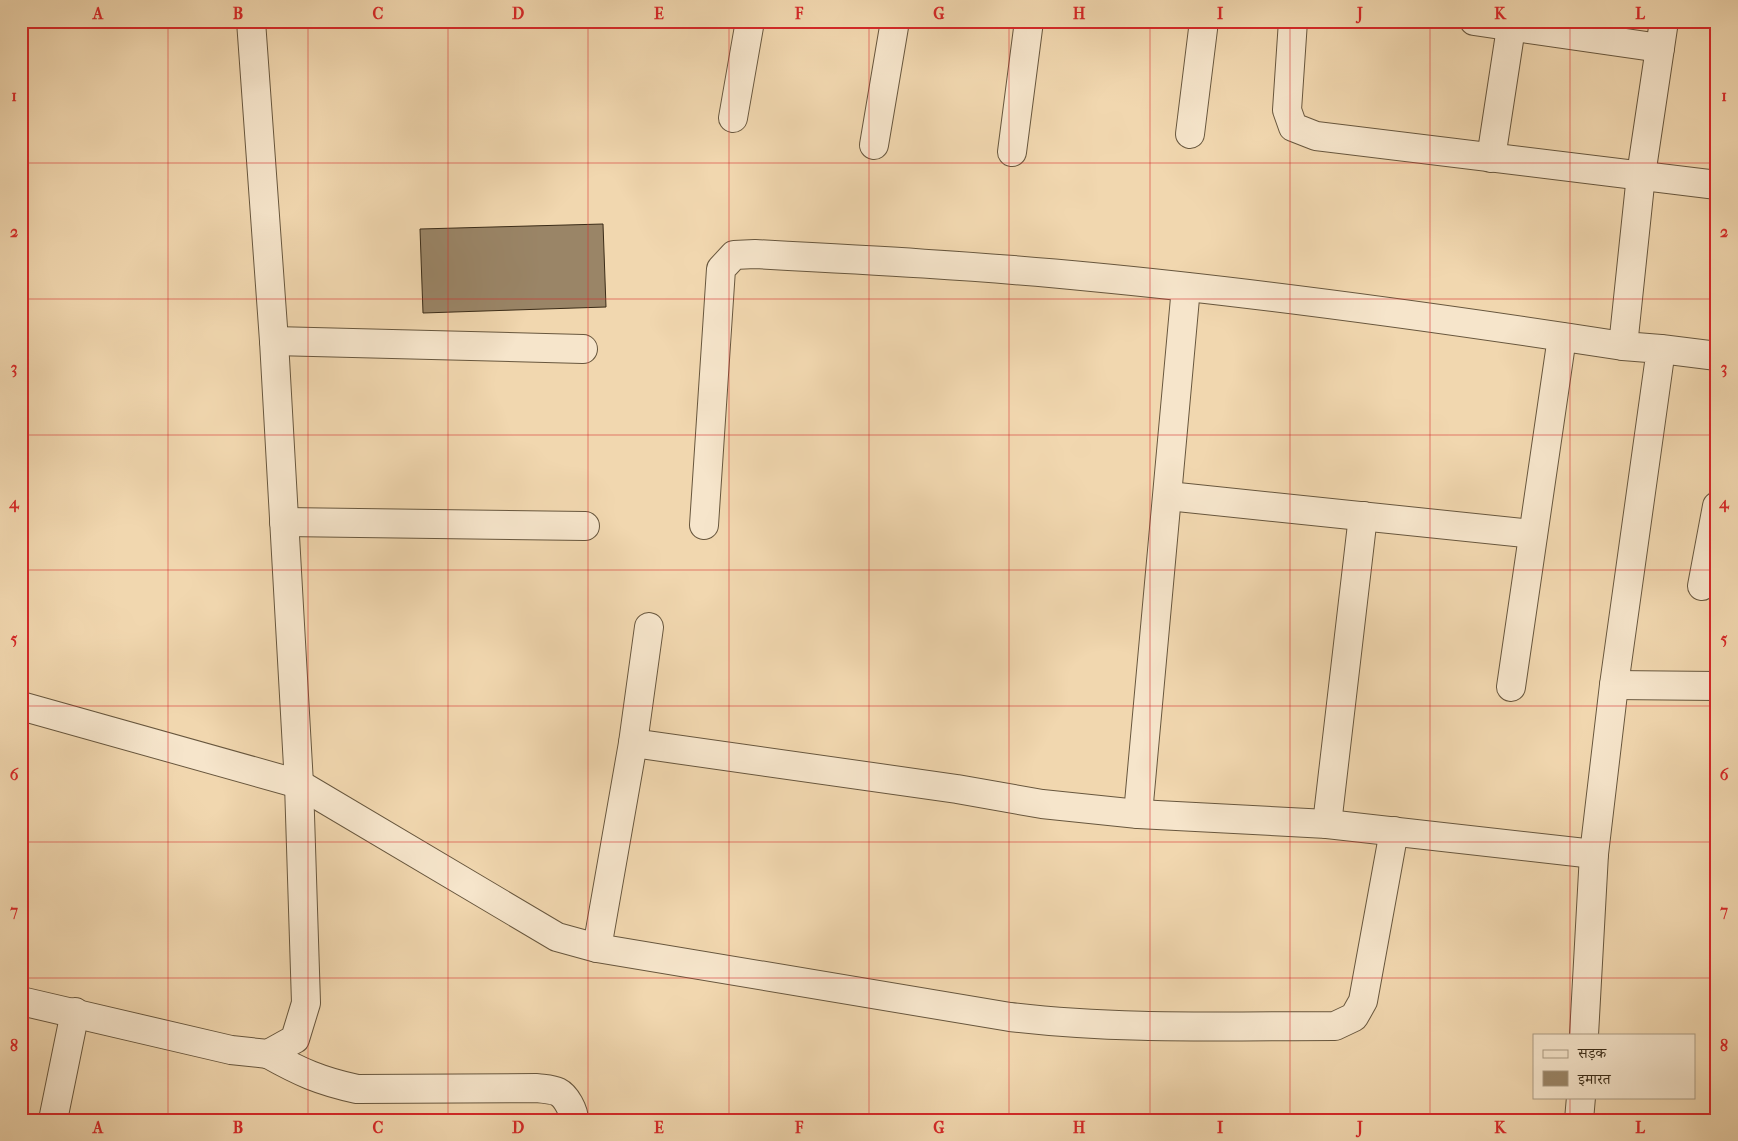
<svg xmlns="http://www.w3.org/2000/svg" width="1738" height="1141" font-family="'IM FELL French Canon','Noto Serif Devanagari',serif">
<style>
.building{fill:#9a8567;stroke:#3b2c18}
.lines{fill:none;stroke-linecap:round;stroke-linejoin:round}
.minor-casing{stroke:#68573e;stroke-width:30}
.minor{stroke:#f6e5cb;stroke-width:28}
.grid{fill:none;stroke:#d62828;stroke-width:1;stroke-opacity:0.55}
.neatline{fill:none;stroke:#d62828;stroke-width:2}
.grid-label{font-size:16px;text-anchor:middle;font-weight:bold;fill:#d62828}
</style>
<rect width="100%" height="100%" fill="#f1d7af"/>
<filter id="stains"><feTurbulence type="fractalNoise" baseFrequency=".004" numOctaves="4"/><feColorMatrix values="0 0 0 0 .2 0 0 0 0 .09 0 0 0 0 .02 0 0 0 .5 -.17"/></filter>
<radialGradient id="worn" r=".72"><stop offset=".6" stop-color="#630" stop-opacity="0"/><stop offset="1" stop-color="#630" stop-opacity=".3"/></radialGradient>
<!-- building -->
<polygon class="building" points="603,224 606,307 423,313 420,229"/>
<g class="lines">
<defs>
<g id="minor">
<polyline points="1293,21 1287,110 1293,127 1316,136 1717,185"/>
<polyline points="1474,21 1660,48"/>
<polyline points="733,118 750,21"/>
<polyline points="1190,134 1204,21"/>
<polyline points="874,145 895,21"/>
<polyline points="1012,152 1029,21"/>
<polyline points="1491,158 1512,21"/>
<polyline points="274,341 583,349"/>
<polyline points="1661,349 1717,356"/>
<polyline points="1168,496 1533,534"/>
<polyline points="284,522 585,526"/>
<path d="M 704,525 L 721,269 L 734,255 L 755,254 C 868,260 980,266 1092,277 C 1270,294 1447,319 1623,346"/>
<polyline points="1702,586 1717,506"/>
<polyline points="1614,685 1717,686"/>
<polyline points="1511,687 1562,337"/>
<path d="M 21,706 L 299,784 L 557,937 L 597,948 L 1010,1017 C 1118,1030 1227,1026 1335,1026 L 1354,1017 L 1363,1001 L 1394,831"/>
<polyline points="633,743 957,789 1042,804 1138,814 1327,824 1594,854"/>
<polyline points="1138,814 1186,287"/>
<polyline points="1327,824 1363,516"/>
<polyline points="597,948 633,743 649,627"/>
<polyline points="21,1001 231,1050 268,1054 295,1039 306,1003 299,784 274,341 251,21"/>
<polyline points="1584,1035 1594,854 1614,685 1661,349 1623,346 1641,175 1664,21"/>
<path d="M 268,1054 C 300,1072 320,1081 357,1089 L 537,1088 C 543,1089 552,1089 558,1092 C 566,1096 574,1111 574,1120"/>
<polyline points="53,1120 75,1012"/>
<polyline points="1579,1120 1581,1097"/>
</g>
</defs>
<!-- minor casing -->
<use href="#minor" class="minor-casing"/>
<!-- minor -->
<use href="#minor" class="minor"/>
</g>
<!-- grid -->
<path class="grid" d="M 168,21 L 168,1120M 308,21 L 308,1120M 448,21 L 448,1120M 588,21 L 588,1120M 729,21 L 729,1120M 869,21 L 869,1120M 1009,21 L 1009,1120M 1150,21 L 1150,1120M 1290,21 L 1290,1120M 1430,21 L 1430,1120M 1570,21 L 1570,1035M 21,163 L 1717,163M 21,299 L 1717,299M 21,435 L 1717,435M 21,570 L 1717,570M 21,706 L 1717,706M 21,842 L 1717,842M 21,978 L 1717,978M 1570,1097 L 1570,1120"/>
<!-- margin -->
<rect width="1738" height="1141" fill="none" stroke="#f1d7af" stroke-width="55"/>
<!-- legend -->
<rect x="1533" y="1034" width="162" height="65" fill="#f6e5cb" stroke="#ab9b83"/>
<rect x="1543" y="1050" width="25" height="8" fill="#f6e5cb" stroke="#ab9b83"/>
<text x="1578" y="1058" font-size="15" fill="#3b2c18">सड़क</text>
<rect x="1543" y="1071" width="25" height="15" fill="#9a8567" stroke="#ab9b83"/>
<text x="1578" y="1084" font-size="15" fill="#3b2c18">इमारत</text>
<rect x="28" y="28" width="1682" height="1086" class="neatline"/>
<g class="grid-label">
<text x="98" y="19">A</text>
<text x="238" y="19">B</text>
<text x="378" y="19">C</text>
<text x="518" y="19">D</text>
<text x="659" y="19">E</text>
<text x="799" y="19">F</text>
<text x="939" y="19">G</text>
<text x="1079" y="19">H</text>
<text x="1220" y="19">I</text>
<text x="1360" y="19">J</text>
<text x="1500" y="19">K</text>
<text x="1640" y="19">L</text>
<text x="14" y="101">1</text>
<text x="1724" y="101">1</text>
<text x="14" y="237">2</text>
<text x="1724" y="237">2</text>
<text x="14" y="373">3</text>
<text x="1724" y="373">3</text>
<text x="14" y="508">4</text>
<text x="1724" y="508">4</text>
<text x="14" y="644">5</text>
<text x="1724" y="644">5</text>
<text x="14" y="780">6</text>
<text x="1724" y="780">6</text>
<text x="14" y="916">7</text>
<text x="1724" y="916">7</text>
<text x="14" y="1051">8</text>
<text x="1724" y="1051">8</text>
<text x="98" y="1133">A</text>
<text x="238" y="1133">B</text>
<text x="378" y="1133">C</text>
<text x="518" y="1133">D</text>
<text x="659" y="1133">E</text>
<text x="799" y="1133">F</text>
<text x="939" y="1133">G</text>
<text x="1079" y="1133">H</text>
<text x="1220" y="1133">I</text>
<text x="1360" y="1133">J</text>
<text x="1500" y="1133">K</text>
<text x="1640" y="1133">L</text>
</g>
<rect width="100%" height="100%" filter="url(#stains)"/>
<rect width="100%" height="100%" fill="url(#worn)"/>
</svg>
